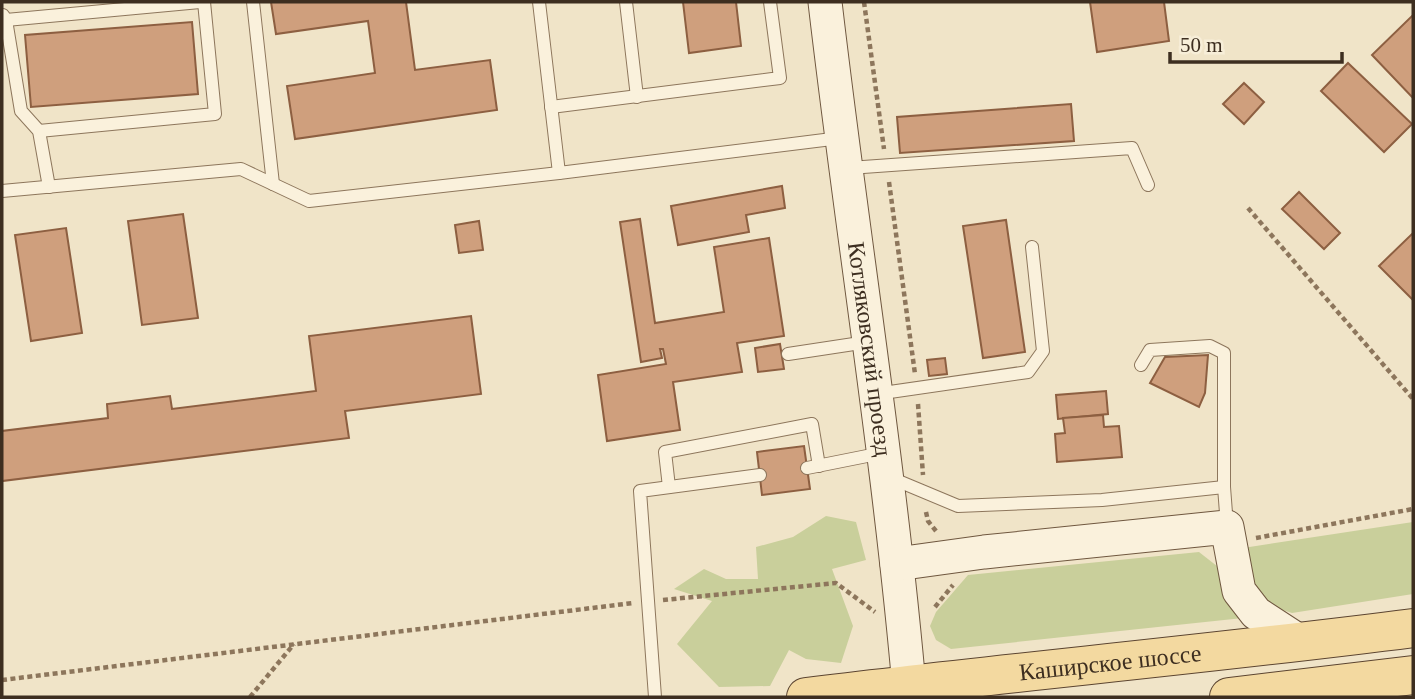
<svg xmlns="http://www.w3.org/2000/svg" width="1415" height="699" font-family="Georgia,serif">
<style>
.green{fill:#c9cf9b}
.building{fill:#cf9f7d;stroke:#8d5f41;stroke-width:2}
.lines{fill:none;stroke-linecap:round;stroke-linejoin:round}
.lane-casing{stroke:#8d765c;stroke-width:14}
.secondary-casing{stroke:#6f573f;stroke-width:35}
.primary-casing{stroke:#5b4430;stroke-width:40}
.path{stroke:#8d765c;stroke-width:4.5;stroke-dasharray:5 3.5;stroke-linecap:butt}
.lane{stroke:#faf1dc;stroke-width:12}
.secondary{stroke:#faf1dc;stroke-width:33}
.primary{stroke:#f3d9a0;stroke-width:38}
.labels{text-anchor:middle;stroke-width:5;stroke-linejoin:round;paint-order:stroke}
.street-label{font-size:24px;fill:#3d2e20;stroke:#f7eed8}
</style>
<rect width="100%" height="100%" fill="#f0e4c8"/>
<!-- green -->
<g class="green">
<polygon points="826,516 856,522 866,560 832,569 853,626 841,663 806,659 789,650 770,686 719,687 677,644 712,601 674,589 704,569 726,579 758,579 756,547 793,537"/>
<polygon points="1413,522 1413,594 1292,613 1265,604 1248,576 1243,548"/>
<polygon points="1199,552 1222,570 1243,618 951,649 936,640 930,626 936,612 968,575"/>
</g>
<!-- building -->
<g class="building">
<polygon points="271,2 406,2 415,70 490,60 497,110 295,139 287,86 375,73 368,21 276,34"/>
<polygon points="683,2 736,2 741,46 689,53"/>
<polygon points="1090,2 1164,2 1169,41 1097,52"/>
<polygon points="1413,15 1413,98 1372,55"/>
<polygon points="192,22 198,94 31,107 25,35"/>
<polygon points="1348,63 1412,124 1384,152 1321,91"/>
<polygon points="1244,83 1264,102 1244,124 1223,104"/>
<polygon points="1071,104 1074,141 900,153 897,117"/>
<polygon points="782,186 785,208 746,215 749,232 678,245 671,206"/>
<polygon points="1299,192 1340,233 1324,249 1282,209"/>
<polygon points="183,214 198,318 142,325 128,221"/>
<polygon points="640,219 655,323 724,312 714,247 769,238 784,336 737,343 742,372 673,382 680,430 607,441 598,375 666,364 663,349 660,349 662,358 641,362 620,222"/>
<polygon points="1006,220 1025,352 983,358 963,226"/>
<polygon points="479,221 483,250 459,253 455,225"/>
<polygon points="66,228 82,333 31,341 15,235"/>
<polygon points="1413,233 1413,300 1379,266"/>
<polygon points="471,316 481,394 345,411 349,438 2,481 2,431 108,418 107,404 170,396 172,409 316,391 309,336"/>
<polygon points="780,344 784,369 758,372 755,348"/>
<polygon points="1208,355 1205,393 1199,407 1150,383 1165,357"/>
<polygon points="945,358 947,374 929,376 927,360"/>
<polygon points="1106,391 1108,414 1058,419 1056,395"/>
<polygon points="1103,415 1104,427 1119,426 1122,457 1057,462 1055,434 1065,433 1063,418"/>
<polygon points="804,446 810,489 762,495 757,452"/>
</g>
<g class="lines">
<defs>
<g id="lane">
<polyline points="253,2 273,184"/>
<polyline points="539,2 559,173 840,138"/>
<polyline points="626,2 637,97"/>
<polyline points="3,15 6,20 21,111 39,131 49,187"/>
<polyline points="6,20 200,2"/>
<polyline points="551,107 780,78 770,2"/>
<polyline points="39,131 215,114 204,2"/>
<polyline points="849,168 1132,148 1148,185"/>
<polyline points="2,191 241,169 309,201 559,173"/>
<polyline points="788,354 867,342"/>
<polyline points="1141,365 1150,350 1210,346 1224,353 1224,487 1227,526"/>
<polyline points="876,394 1028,372 1043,351 1032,247"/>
<polyline points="807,468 882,453"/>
<polyline points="891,478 958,506 1102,500 1224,487"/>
<polyline points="669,487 665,452 812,424 819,466"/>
<polyline points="655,697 640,491 760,475"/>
</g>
<g id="secondary">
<path id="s1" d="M 825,2 C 852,234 890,465 910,697"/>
<polyline points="897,564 984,552 1227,527 1239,591 1256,613 1302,643"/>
</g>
<g id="primary">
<path id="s2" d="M 806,697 C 1009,672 1211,654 1413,628"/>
<polyline points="1229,697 1413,675"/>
</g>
</defs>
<!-- lane casing -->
<use href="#lane" class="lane-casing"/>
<!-- secondary casing -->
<use href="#secondary" class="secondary-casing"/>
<!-- primary casing -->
<use href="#primary" class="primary-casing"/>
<!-- path -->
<g class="path">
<polyline points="864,2 884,149"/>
<polyline points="889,182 915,374"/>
<polyline points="1248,208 1413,399"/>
<polyline points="918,404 923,475"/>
<polyline points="926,512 928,521 936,531"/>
<polyline points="1256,538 1413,509"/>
<polyline points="663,600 836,583 875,612"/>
<polyline points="935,607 953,585"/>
<polyline points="2,680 633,603"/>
<polyline points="250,697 294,644"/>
</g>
<!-- lane -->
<use href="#lane" class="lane"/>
<!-- secondary -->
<use href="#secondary" class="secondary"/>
<!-- primary -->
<use href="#primary" class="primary"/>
</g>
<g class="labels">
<!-- street labels -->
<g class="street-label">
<text dy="8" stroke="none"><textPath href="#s1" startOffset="350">Котляковский проезд</textPath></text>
<text dy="8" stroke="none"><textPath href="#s2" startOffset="306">Каширское шоссе</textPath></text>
</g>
</g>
<!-- border -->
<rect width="1415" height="699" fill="none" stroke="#3d2e20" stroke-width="7"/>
<!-- scale -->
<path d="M1170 52v10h172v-10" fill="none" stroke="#3d2e20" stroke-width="3.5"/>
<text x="1180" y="52" font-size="21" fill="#3d2e20" stroke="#f7eed8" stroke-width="5" paint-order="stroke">50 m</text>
</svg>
